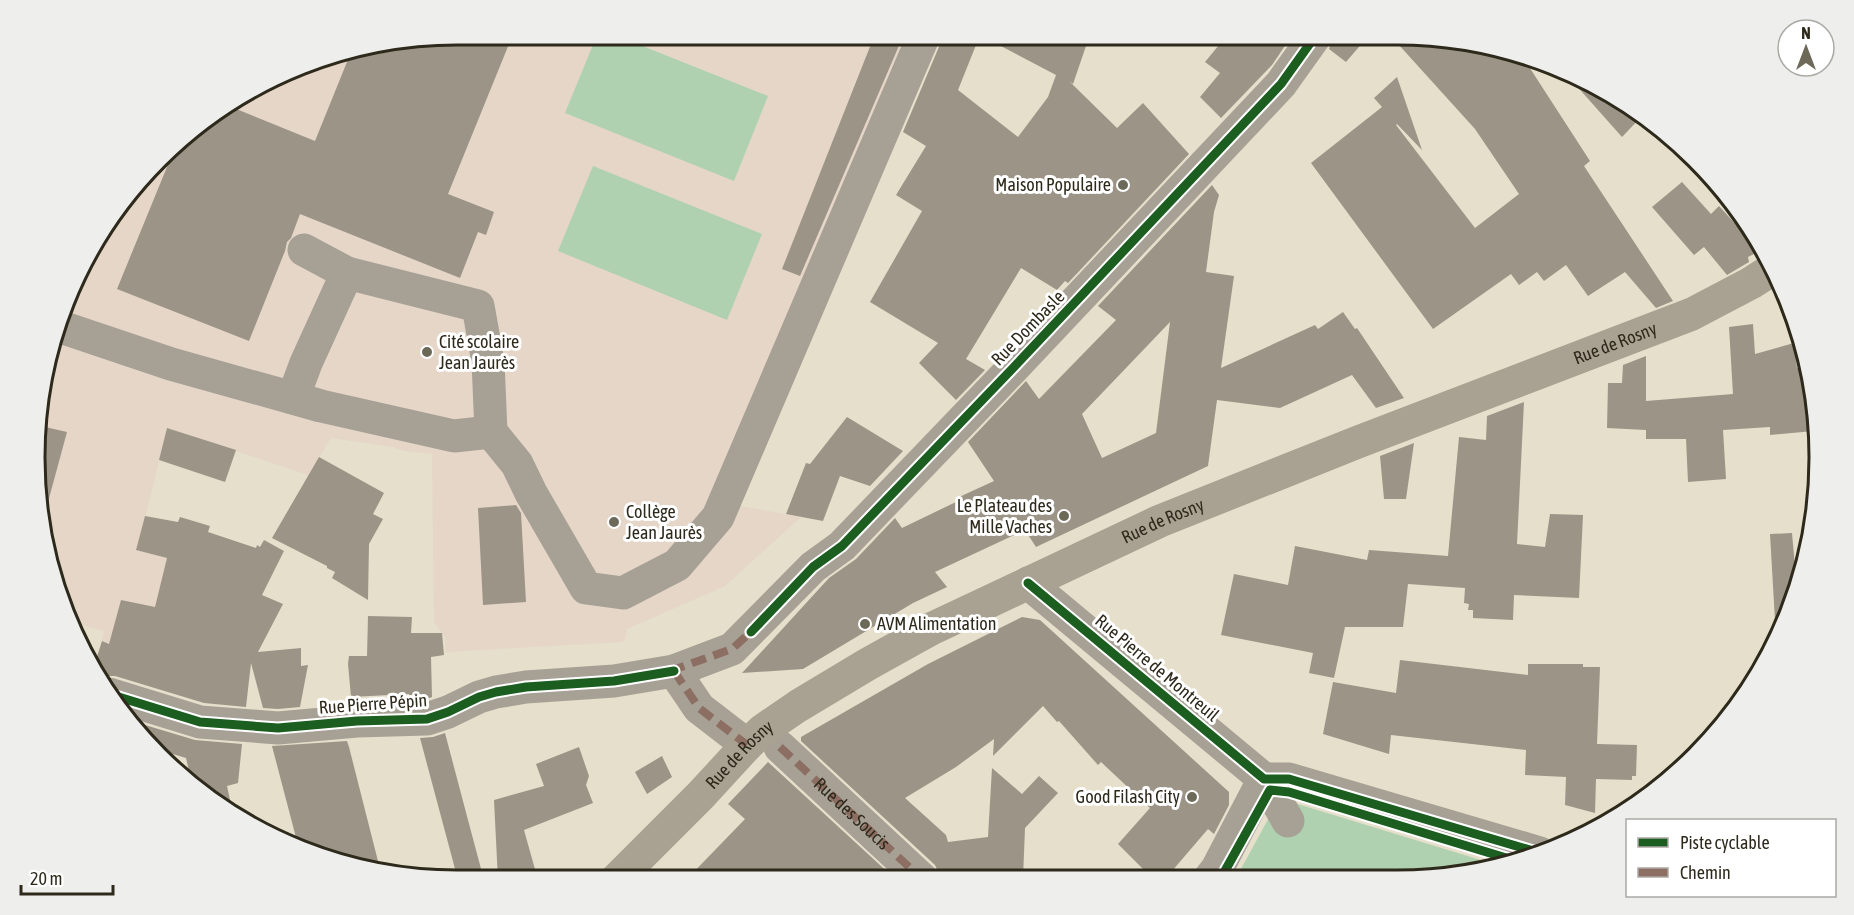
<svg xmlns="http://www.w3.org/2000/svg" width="1854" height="915" font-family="'Asap Condensed',sans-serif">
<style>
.education{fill:#e5d6c8}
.green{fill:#afd1b0}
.building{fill:#9c9587;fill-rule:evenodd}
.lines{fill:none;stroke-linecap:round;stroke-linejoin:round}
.minor{stroke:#a7a195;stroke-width:33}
.major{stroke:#a9a292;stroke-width:33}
.quiet{stroke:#8d6e63;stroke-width:8;stroke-dasharray:15 8;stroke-linecap:butt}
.cycleway-casing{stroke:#fff;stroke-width:13}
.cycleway{stroke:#1b5e20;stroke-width:9}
.poi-dot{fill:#6d6959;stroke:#fff;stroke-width:2}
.labels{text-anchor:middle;stroke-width:6;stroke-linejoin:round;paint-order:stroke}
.poi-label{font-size:18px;fill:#2d291b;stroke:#fff;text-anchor:end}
.street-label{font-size:18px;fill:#2d291b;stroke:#fff}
.rim{fill:none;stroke:#2d291b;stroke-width:3}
</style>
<rect width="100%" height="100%" fill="#e5dfcb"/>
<!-- education -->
<polygon class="education" points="458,35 943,35 911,102 740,506 801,517 725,586 627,629 625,639 622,642 446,652 445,637 434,622 432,454 404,451 393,447 331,438 308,475 167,428 137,550 167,558 155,608 121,600 110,644 102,641 104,631 71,622 38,513 43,375 91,246 140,178 200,122 321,57"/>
<!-- green -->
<g class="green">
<polygon points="597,35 615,35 768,96 734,181 565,113"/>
<polygon points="593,166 762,234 727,320 558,251"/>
<polygon points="1291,802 1497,865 1452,877 1236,878 1271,814"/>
</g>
<!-- building -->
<g class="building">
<polygon points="458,34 513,34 448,194 494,212 486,235 478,232 460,278 300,214 291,238 287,242 285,251 249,341 117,289 176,145 200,122 229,106 315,141 351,52"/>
<polygon points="875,34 904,34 800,276 782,269"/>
<path d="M 942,34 L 1063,34 L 1086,46 L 1073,84 L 1069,81 L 1117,128 L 1143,103 L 1189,154 L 1068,283 L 1065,281 L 1057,290 L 1021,268 L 966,359 L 985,370 L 956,400 L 919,363 L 938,343 L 870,302 L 922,211 L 896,195 L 926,146 L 903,132 L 941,42 ZM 980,35 L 1056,75 L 1048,97 L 1018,137 L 958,90 Z"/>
<polygon points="1228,34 1293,34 1272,65 1221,118 1200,97 1220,73 1205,62"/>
<polygon points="1334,34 1370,34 1346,62 1329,49"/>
<polygon points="1389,34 1479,43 1522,56 1590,161 1584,166 1673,301 1656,308 1625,272 1588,296 1566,265 1544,281 1537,272 1519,285 1511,274 1433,329 1311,163 1382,107 1374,98 1397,77 1422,150 1397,124 1396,125 1475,228 1519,194 1475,129"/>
<polygon points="1568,72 1632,106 1643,115 1622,137 1566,74"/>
<polygon points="1682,182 1711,214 1719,206 1760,251 1748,257 1749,262 1727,275 1704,247 1694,255 1652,207"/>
<path d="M 1212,185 L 1219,195 L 1214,212 L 1206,272 L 1234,276 L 1221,368 L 1315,325 L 1318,329 L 1343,312 L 1355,329 L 1357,328 L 1404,398 L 1376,408 L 1352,375 L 1280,408 L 1217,400 L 1208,466 L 1036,547 L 1025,530 L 935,572 L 947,587 L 913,603 L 803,669 L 742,673 L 829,578 L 856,559 L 895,518 L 902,528 L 958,501 L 957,498 L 994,481 L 968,442 L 1026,381 L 1039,399 L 1116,320 L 1098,306 ZM 1170,322 L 1156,433 L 1102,458 L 1082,414 Z"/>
<polygon points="1753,324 1755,354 1794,343 1797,368 1809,367 1811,375 1816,423 1813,424 1814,431 1770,435 1770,427 1723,430 1726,479 1688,482 1686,439 1646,439 1646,430 1607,428 1608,383 1622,383 1623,365 1646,356 1646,401 1733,394 1729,327"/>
<polygon points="1524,402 1517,544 1545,547 1550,514 1583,515 1579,598 1514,595 1513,620 1473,618 1473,610 1468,610 1469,604 1464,603 1465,588 1408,584 1403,627 1345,627 1334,678 1309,673 1313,653 1221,635 1234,574 1288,585 1295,546 1367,560 1369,550 1448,556 1459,437 1486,440 1487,416"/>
<polygon points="847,417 903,451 870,486 840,476 823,521 786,514 806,463 810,464"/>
<polygon points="41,426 67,432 48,502 39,501"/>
<polygon points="167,428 236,450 225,482 159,460"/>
<polygon points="1414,443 1406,499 1384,499 1380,456"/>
<polygon points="319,457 384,493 373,514 383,519 369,544 368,600 332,578 335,572 327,568 327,566 272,538"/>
<polygon points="516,505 521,513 526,602 483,605 478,508"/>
<polygon points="145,516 178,522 180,517 210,526 208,532 256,548 257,545 260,547 264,540 284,551 262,595 283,604 258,652 301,648 301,666 308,665 300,707 278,709 263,708 251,663 246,707 204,703 115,676 105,676 99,679 94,671 94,666 102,641 109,644 121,600 155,607 167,558 136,550"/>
<polygon points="1792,533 1797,589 1787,620 1776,638 1770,534"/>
<polygon points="368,616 412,617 411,633 442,633 444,655 431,657 432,697 424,700 411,701 409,694 351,697 348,664 349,656 367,656"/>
<polygon points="1022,617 1040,620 1229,792 1229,805 1214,834 1208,829 1166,878 1152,878 1118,844 1150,808 1101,762 1098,765 1059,721 1057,722 1043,706 993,756 994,739 956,767 905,798 946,835 948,842 988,837 992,768 1022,794 1039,776 1058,793 1025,828 1023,878 941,879 935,865 801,741 801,737 928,664"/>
<polygon points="1400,660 1528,675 1528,664 1583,664 1583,667 1600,667 1597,744 1637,745 1636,776 1632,776 1632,780 1596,779 1595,813 1565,805 1566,777 1525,775 1526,750 1391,735 1389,754 1323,734 1333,682 1396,693"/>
<polygon points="125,719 195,740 242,744 238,783 227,786 232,809 192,784 186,758 153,748"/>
<polygon points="445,733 468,820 484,880 458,880 420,738 433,737"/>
<polygon points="347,741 349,747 381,873 299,849 272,746"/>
<polygon points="579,747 589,776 586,785 593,803 524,830 538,880 498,880 494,800 544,786 536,764"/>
<polygon points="662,756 672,777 647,794 635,772"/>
<polygon points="768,762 893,877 891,879 686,880 745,819 728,804"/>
</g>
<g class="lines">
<!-- minor -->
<g class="minor">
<polyline points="304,250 347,273 478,306 488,362 491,432"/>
<polyline points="61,327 171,364 321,406 454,436 491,432 517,464 531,493 586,588 623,593 677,565 718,517 924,35"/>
<polyline points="293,398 306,363 347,273"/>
<polyline points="1028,583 1264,779 1288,821"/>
<polyline points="674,671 699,708 747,745"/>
<polyline points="109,694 200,722 278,728 357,721 427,719 448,712 479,697 496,692 526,687 614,681 674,671 732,649 813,567 842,546 1014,367 1281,84 1316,35"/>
<path id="s1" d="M 780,747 L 922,879"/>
<polyline points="1264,779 1289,779 1540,853"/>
<polyline points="1210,878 1217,869 1264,779"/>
</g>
<!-- major -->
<path class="major" id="s2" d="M 616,880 L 701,795 L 747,745 L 763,730 L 798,706 L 868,664 L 931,629 L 1160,521 L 1358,442 L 1692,314 L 1751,283 L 1773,269"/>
<!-- quiet -->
<g class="quiet">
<polyline points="670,671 732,649 754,629"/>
<polyline points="674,671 699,708 747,745"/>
<polyline points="780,747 922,879"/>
</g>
<defs>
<g id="cycleway">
<polyline points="1028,583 1264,779 1289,779 1540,853"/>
<polyline points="751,632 813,567 842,546 1014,367 1281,84 1316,35"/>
<polyline points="109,694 200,722 278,728 357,721 427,719 448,712 479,697 496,692 526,687 614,681 674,671"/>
<polyline points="1221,878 1270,790 1289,792 1513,860"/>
</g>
</defs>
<!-- cycleway casing -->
<use href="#cycleway" class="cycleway-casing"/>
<!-- cycleway -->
<use href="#cycleway" class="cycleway"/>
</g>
<!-- markers -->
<g class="poi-dot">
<circle cx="1123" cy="185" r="6"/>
<circle cx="427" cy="352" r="6"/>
<circle cx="1064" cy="516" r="6"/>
<circle cx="614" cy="522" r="6"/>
<circle cx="865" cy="624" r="6"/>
<circle cx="1192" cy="797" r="6"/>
</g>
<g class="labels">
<!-- poi labels -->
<g class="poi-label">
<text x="1111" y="191">Maison Populaire</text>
<text x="439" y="348" text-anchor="start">Cité scolaire<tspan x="439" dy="21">Jean Jaurès</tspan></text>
<text x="1052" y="512">Le Plateau des<tspan x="1052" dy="21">Mille Vaches</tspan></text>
<text x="626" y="518" text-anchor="start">Collège<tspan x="626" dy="21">Jean Jaurès</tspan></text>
<text x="877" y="630" text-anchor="start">AVM Alimentation</text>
<text x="1180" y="803">Good Filash City</text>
</g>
<!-- street labels -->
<g class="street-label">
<text transform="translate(1028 328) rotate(-46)" y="6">Rue Dombasle</text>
<text dy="6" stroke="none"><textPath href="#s2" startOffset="1148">Rue de Rosny</textPath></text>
<text dy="6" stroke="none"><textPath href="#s2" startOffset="662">Rue de Rosny</textPath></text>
<text transform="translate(1157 668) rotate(40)" y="6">Rue Pierre de Montreuil</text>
<text transform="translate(373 704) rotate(-4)" y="6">Rue Pierre Pépin</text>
<text dy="6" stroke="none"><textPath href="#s2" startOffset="176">Rue de Rosny</textPath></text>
<text dy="6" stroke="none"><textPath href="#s1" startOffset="98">Rue des Soucis</textPath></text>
</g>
</g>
<!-- crop -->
<path d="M0 0H1854V915H0ZM457 45H1397A412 412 0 0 1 1809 457V458A412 412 0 0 1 1397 870H457A412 412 0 0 1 45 458V457A412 412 0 0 1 457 45Z" fill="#eeeeed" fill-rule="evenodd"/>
<path class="rim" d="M457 45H1397A412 412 0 0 1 1809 457V458A412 412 0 0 1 1397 870H457A412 412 0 0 1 45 458V457A412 412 0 0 1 457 45Z"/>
<!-- legend -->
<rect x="1626" y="819" width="210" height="78" fill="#ffffff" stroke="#aba9a4" stroke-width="1.5"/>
<rect x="1638" y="838" width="30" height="9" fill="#1b5e20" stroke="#aba9a4" stroke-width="1.5"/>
<text x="1680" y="849" font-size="18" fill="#2d291b">Piste cyclable</text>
<rect x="1638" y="868" width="30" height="9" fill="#8d6e63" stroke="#aba9a4" stroke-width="1.5"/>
<text x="1680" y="879" font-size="18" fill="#2d291b">Chemin</text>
<!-- north arrow -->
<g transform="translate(1806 48)"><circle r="28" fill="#ffffff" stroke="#aba9a4" stroke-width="1.5"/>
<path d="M0-4.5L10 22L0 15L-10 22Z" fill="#6d6959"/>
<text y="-9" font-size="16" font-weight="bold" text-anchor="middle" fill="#2d291b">N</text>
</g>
<!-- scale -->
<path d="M21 885v9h92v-9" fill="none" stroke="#2d291b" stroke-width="3"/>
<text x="30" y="885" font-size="18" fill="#2d291b" stroke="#ffffff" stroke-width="4.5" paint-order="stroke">20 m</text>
</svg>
